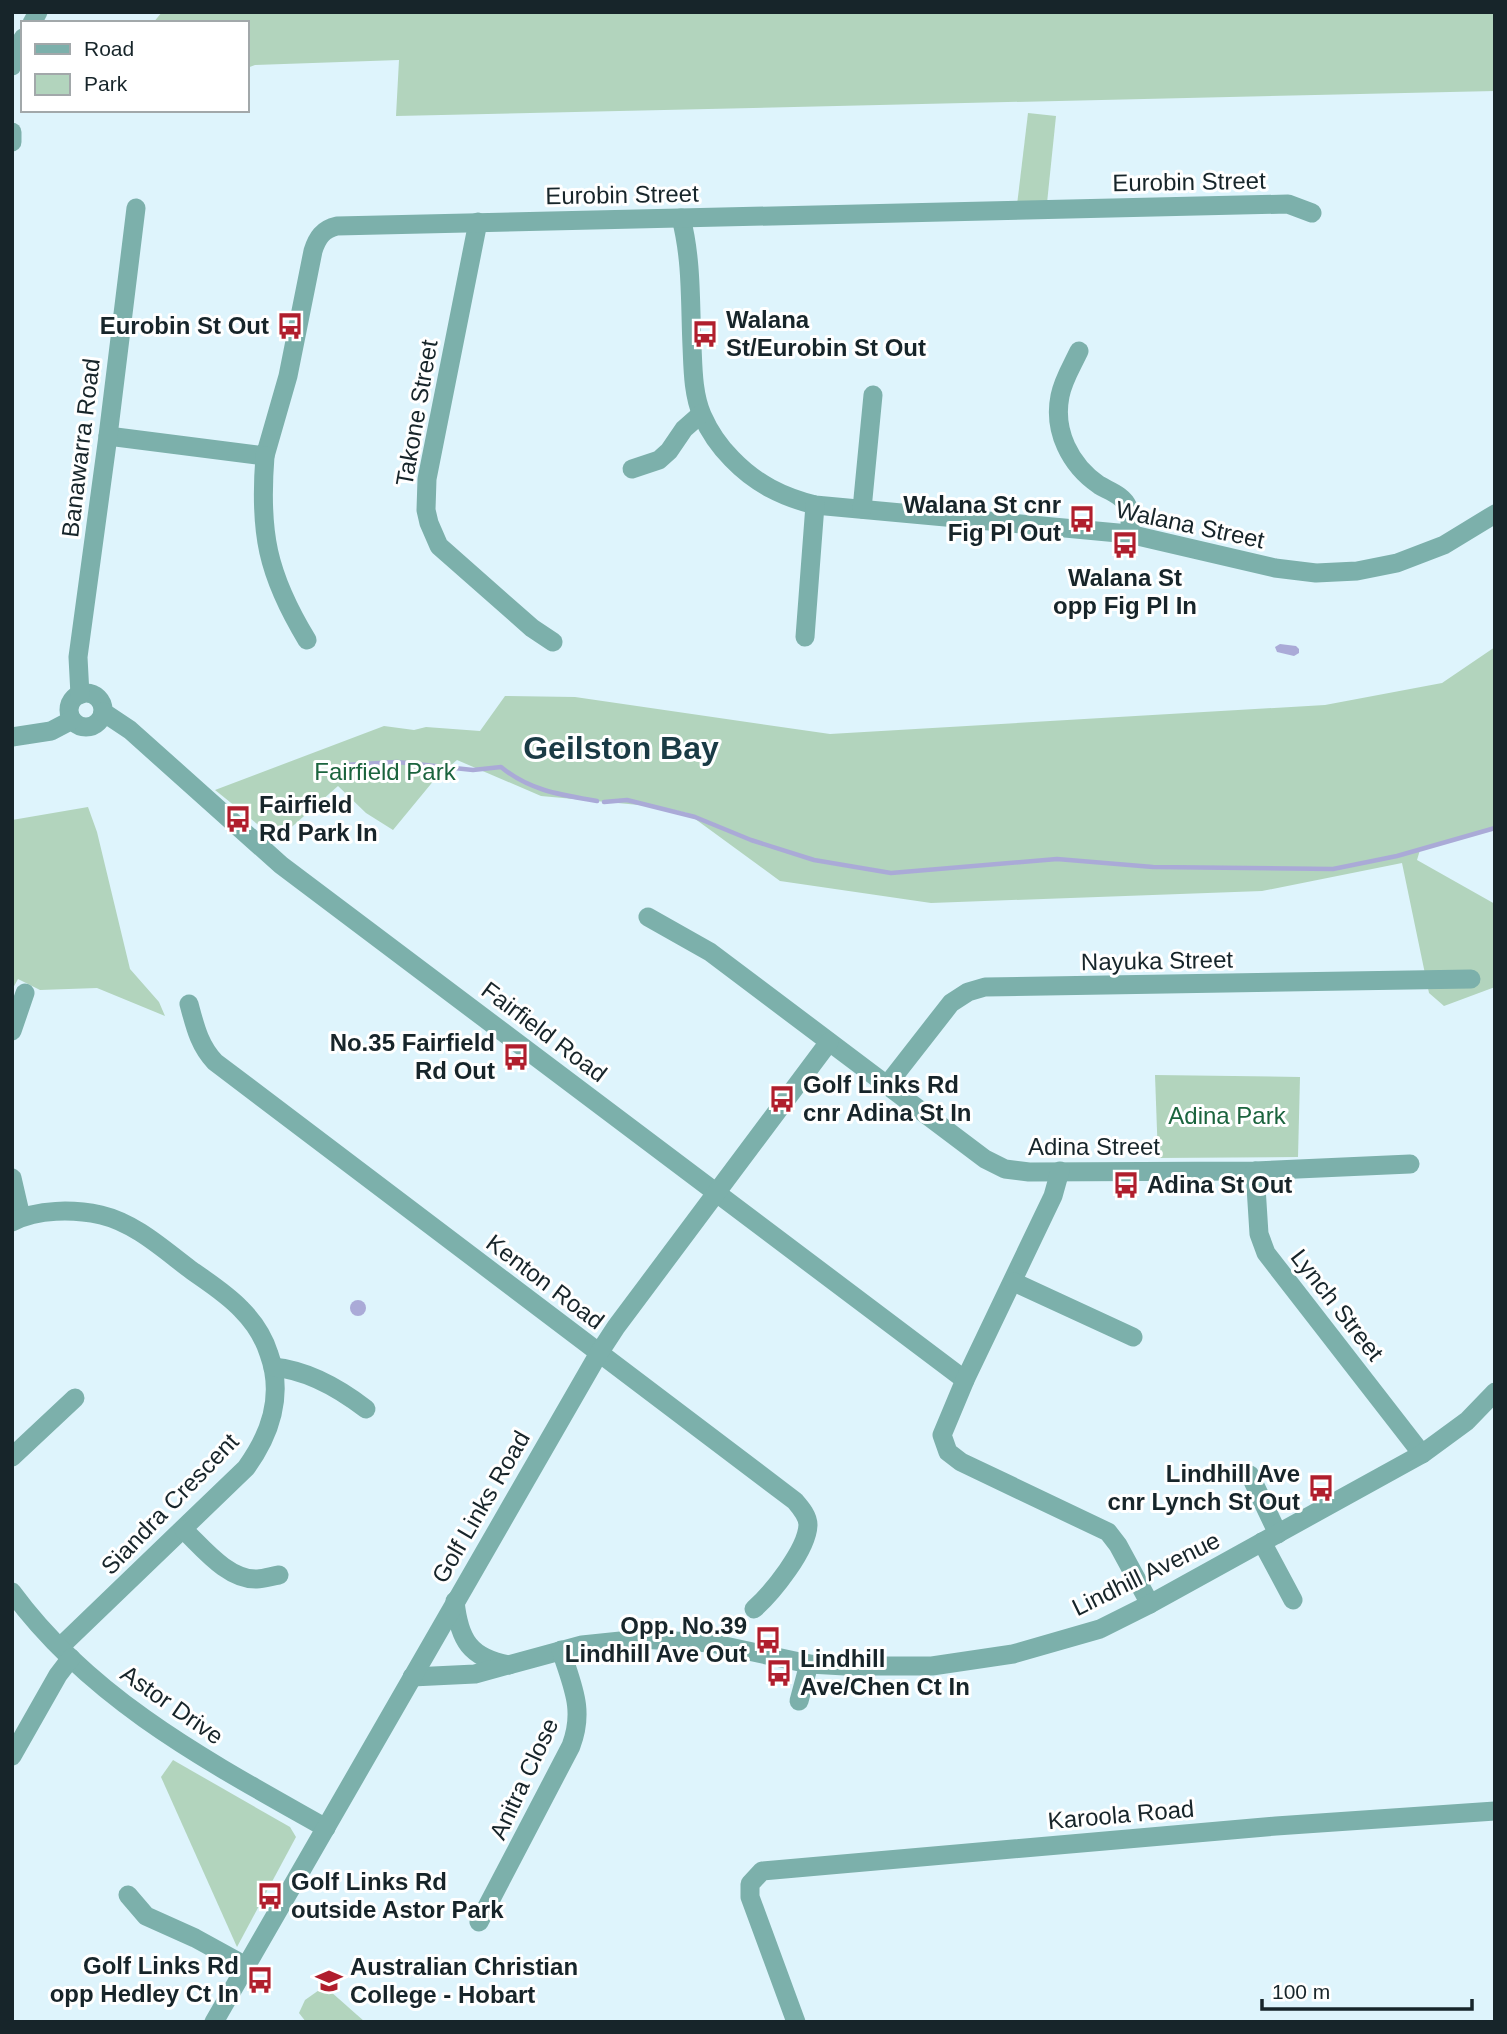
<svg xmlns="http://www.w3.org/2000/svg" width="1507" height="2034" font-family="Helvetica,sans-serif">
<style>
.green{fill:#b2d4bd}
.water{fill:#aaaad7}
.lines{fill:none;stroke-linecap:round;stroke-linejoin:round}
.stream{stroke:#aaaad7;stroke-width:4.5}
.minor{stroke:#7cb0ab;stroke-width:19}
.labels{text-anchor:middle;stroke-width:6;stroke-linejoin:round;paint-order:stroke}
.street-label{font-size:24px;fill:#17252a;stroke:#fff}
.poi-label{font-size:24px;font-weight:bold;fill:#17252a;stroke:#fff;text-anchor:start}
.park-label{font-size:24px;fill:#1b643e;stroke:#fff}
.district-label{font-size:32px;font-weight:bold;fill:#1a3b45;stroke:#fff}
</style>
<rect width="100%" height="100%" fill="#def4fc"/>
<!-- green -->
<g class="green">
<polygon points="162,12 1495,12 1495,91 396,116 399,60 255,65 247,68 247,23 153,23"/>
<polygon points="1028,113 1056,116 1047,203 1017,205"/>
<polygon points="1495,647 1495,828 1420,850 1417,860 1495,904 1495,987 1444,1006 1429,993 1402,863 1262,891 931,903 780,881 687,813 661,807 541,796 457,760 435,779 393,830 366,813 338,786 277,840 215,790 384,726 414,730 426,727 480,731 505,696 575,697 830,734 1325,705 1442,683"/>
<polygon points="88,807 97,832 130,969 159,1002 165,1016 97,988 40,990 18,979 12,990 12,820"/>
<polygon points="1155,1075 1300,1077 1298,1157 1158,1158"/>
<polygon points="173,1760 290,1827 296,1837 237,1947 161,1777"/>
<polygon points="322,1988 330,1991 365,2022 306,2022 299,2013 305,2000"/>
</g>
<!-- water -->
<g class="water">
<polygon points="1280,644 1296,646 1299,649 1299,653 1294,656 1277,652 1275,647"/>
<circle cx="358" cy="1308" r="8"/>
</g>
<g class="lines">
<!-- stream -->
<g class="stream">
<path d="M 345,765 L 397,762 L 473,770 L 501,767 C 530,791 562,795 597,801"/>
<polyline points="604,802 627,800 695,817 751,840 814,860 891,873 1057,859 1153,867 1333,869 1397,856 1495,828"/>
</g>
<!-- minor -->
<g class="minor">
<polyline points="32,23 38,12"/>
<polyline points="12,66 23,38"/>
<polyline points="12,132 12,142"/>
<path d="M 681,218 C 692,260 690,303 692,346 C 693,369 693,394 702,415 C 709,431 720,447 732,459 C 756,484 783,497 815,505 L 1129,534 L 1275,568 L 1316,573 L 1357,571 L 1397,563 L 1444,545 L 1495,514"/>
<polyline points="478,222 427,479 426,510 429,523 439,546 532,628 553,642"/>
<path d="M 1079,351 C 1072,366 1063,380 1060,396 C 1053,431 1070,465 1099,485 C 1109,491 1123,495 1128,507 C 1132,516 1130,525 1129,534"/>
<path d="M 108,436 L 265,456 L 288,376 L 313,251 C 317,238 323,229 337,226 L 1288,204 L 1312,213"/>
<path d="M 265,456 C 259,532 267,574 307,640"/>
<polyline points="632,469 659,460 669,451 684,429 701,414"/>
<polyline points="862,509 873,395"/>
<polyline points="805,637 815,505"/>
<circle cx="86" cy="710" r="17"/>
<polyline points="80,695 78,657 108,436 136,208"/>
<polyline points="103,712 130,730 281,865 965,1380"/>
<polyline points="12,737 51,731 72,720"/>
<polyline points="648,917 710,952 985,1159 1005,1169 1029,1172 1255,1171 1410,1164"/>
<path d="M 189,1004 C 195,1026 199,1045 215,1062 L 795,1501 C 801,1508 808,1516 808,1525 C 807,1550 772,1593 754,1609"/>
<polyline points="12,1031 25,993"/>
<polyline points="887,1085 951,1003 968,992 985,987 1471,979"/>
<polyline points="1060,1171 1053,1196 965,1380 942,1435 948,1452 961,1462 1108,1532 1118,1545 1150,1604"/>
<polyline points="1255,1171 1259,1234 1266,1253 1422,1454"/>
<polyline points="12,1178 21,1217"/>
<path d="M 12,1222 C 38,1209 73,1209 101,1215 C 135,1223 163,1249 191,1270 C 208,1282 227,1294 241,1309 C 253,1321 264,1338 269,1354 C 284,1395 270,1435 246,1468 L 60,1647"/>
<polyline points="1014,1282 1133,1337"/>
<path d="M 273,1367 C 306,1370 340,1389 366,1409"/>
<polyline points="12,1457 75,1398"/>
<polyline points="1250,1475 1278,1534"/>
<path d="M 184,1530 C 203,1548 228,1580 257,1579 C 264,1579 272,1576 279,1575"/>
<polyline points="1262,1542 1293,1600"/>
<path d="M 12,1592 C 92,1701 211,1763 326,1828"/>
<path d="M 455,1601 C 459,1640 470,1658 509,1665"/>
<polyline points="412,1677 475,1674 582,1645 640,1639 711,1643 809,1664 845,1666 932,1666 1013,1654 1100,1629 1150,1604 1422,1454 1467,1421 1495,1392"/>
<polyline points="799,1701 809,1664"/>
<polyline points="12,1756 58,1675 71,1658"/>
<polyline points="128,1895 146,1916 195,1938 246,1966"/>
<path d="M 479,1922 L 571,1746 C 585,1709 572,1686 561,1650"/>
<polyline points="214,2022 599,1353 616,1327 829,1042"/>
<polyline points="796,2022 750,1897 750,1884 762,1871 1276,1826 1495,1811"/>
</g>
</g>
<!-- icons -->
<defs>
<symbol id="bus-bare" viewBox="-9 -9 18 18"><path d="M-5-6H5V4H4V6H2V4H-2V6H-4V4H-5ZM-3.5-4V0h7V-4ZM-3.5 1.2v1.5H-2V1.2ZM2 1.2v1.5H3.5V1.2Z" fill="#b01e2d" stroke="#fff" stroke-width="2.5" paint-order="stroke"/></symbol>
<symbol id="school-bare" viewBox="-9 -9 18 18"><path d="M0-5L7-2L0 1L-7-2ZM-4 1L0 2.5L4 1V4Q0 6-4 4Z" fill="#b01e2d" stroke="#fff" stroke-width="2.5" paint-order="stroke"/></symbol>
</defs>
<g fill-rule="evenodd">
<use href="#bus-bare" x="271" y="307" width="38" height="38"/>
<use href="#bus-bare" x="686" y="315" width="38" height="38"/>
<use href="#bus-bare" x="1063" y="500" width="38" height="38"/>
<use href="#bus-bare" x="1106" y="526" width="38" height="38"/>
<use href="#bus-bare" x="219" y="800" width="38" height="38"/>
<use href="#bus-bare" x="497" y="1038" width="38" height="38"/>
<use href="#bus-bare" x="763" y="1080" width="38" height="38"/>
<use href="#bus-bare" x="1107" y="1166" width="38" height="38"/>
<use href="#bus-bare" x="1302" y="1469" width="38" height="38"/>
<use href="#bus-bare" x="749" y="1621" width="38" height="38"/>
<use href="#bus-bare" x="760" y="1654" width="38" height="38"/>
<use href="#bus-bare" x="251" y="1877" width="38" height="38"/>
<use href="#bus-bare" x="241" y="1961" width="38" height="38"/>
<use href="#school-bare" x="310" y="1962" width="38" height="38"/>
</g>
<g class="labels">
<!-- street labels -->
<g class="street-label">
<text transform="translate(1189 182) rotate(-1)" y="8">Eurobin Street</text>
<text transform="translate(622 195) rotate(-1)" y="8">Eurobin Street</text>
<text transform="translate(417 413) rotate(-80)" y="8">Takone Street</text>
<text transform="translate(81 448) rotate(-83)" y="8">Banawarra Road</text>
<text transform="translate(1190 525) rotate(12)" y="8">Walana Street</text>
<text transform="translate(1157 961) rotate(-1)" y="8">Nayuka Street</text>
<text transform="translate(544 1032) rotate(37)" y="8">Fairfield Road</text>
<text x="1094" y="1155">Adina Street</text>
<text transform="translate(545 1282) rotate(37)" y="8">Kenton Road</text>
<text transform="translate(1337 1305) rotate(52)" y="8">Lynch Street</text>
<text transform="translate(170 1504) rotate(-46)" y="8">Siandra Crescent</text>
<text transform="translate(481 1507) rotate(-60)" y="8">Golf Links Road</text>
<text transform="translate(1146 1574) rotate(-26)" y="8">Lindhill Avenue</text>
<text transform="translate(172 1705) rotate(35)" y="8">Astor Drive</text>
<text transform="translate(524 1779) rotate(-65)" y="8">Anitra Close</text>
<text transform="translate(1121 1815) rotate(-5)" y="8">Karoola Road</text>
</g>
<!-- poi labels -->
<g class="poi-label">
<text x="726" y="328">Walana<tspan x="726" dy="28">St/Eurobin St Out</tspan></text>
<text x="269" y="334" text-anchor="end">Eurobin St Out</text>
<text x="1061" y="513" text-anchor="end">Walana St cnr<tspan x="1061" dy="28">Fig Pl Out</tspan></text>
<text x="1125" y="586" text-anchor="middle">Walana St<tspan x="1125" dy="28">opp Fig Pl In</tspan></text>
<text x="259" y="813">Fairfield<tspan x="259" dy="28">Rd Park In</tspan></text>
<text x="495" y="1051" text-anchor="end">No.35 Fairfield<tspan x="495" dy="28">Rd Out</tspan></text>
<text x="803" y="1093">Golf Links Rd<tspan x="803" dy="28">cnr Adina St In</tspan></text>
<text x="1147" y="1193">Adina St Out</text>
<text x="1300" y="1482" text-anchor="end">Lindhill Ave<tspan x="1300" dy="28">cnr Lynch St Out</tspan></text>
<text x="747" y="1634" text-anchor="end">Opp. No.39<tspan x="747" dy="28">Lindhill Ave Out</tspan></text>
<text x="800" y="1667">Lindhill<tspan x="800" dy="28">Ave/Chen Ct In</tspan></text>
<text x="291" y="1890">Golf Links Rd<tspan x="291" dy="28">outside Astor Park</tspan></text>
<text x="239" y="1974" text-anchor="end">Golf Links Rd<tspan x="239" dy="28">opp Hedley Ct In</tspan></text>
<text x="350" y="1975">Australian Christian<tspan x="350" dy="28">College - Hobart</tspan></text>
</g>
<!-- park labels -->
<g class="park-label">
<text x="385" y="780">Fairfield Park</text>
<text x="1227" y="1124">Adina Park</text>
</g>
<!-- district labels -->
<g class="district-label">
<text x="621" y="759">Geilston Bay</text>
</g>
</g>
<!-- border -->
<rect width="1507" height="2034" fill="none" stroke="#17252a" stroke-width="28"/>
<!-- legend -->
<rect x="21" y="21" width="228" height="91" fill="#ffffff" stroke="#a2a8aa" stroke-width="2"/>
<rect x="35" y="44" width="35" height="10" fill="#7cb0ab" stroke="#a2a8aa" stroke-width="2"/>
<text x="84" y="56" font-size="21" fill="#17252a">Road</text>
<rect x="35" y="74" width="35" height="21" fill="#b2d4bd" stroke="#a2a8aa" stroke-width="2"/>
<text x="84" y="91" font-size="21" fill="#17252a">Park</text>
<!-- scale -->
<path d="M1262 1999v10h210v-10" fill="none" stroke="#17252a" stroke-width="3.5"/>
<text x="1272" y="1999" font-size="21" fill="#17252a" stroke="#ffffff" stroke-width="5" paint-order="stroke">100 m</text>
</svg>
